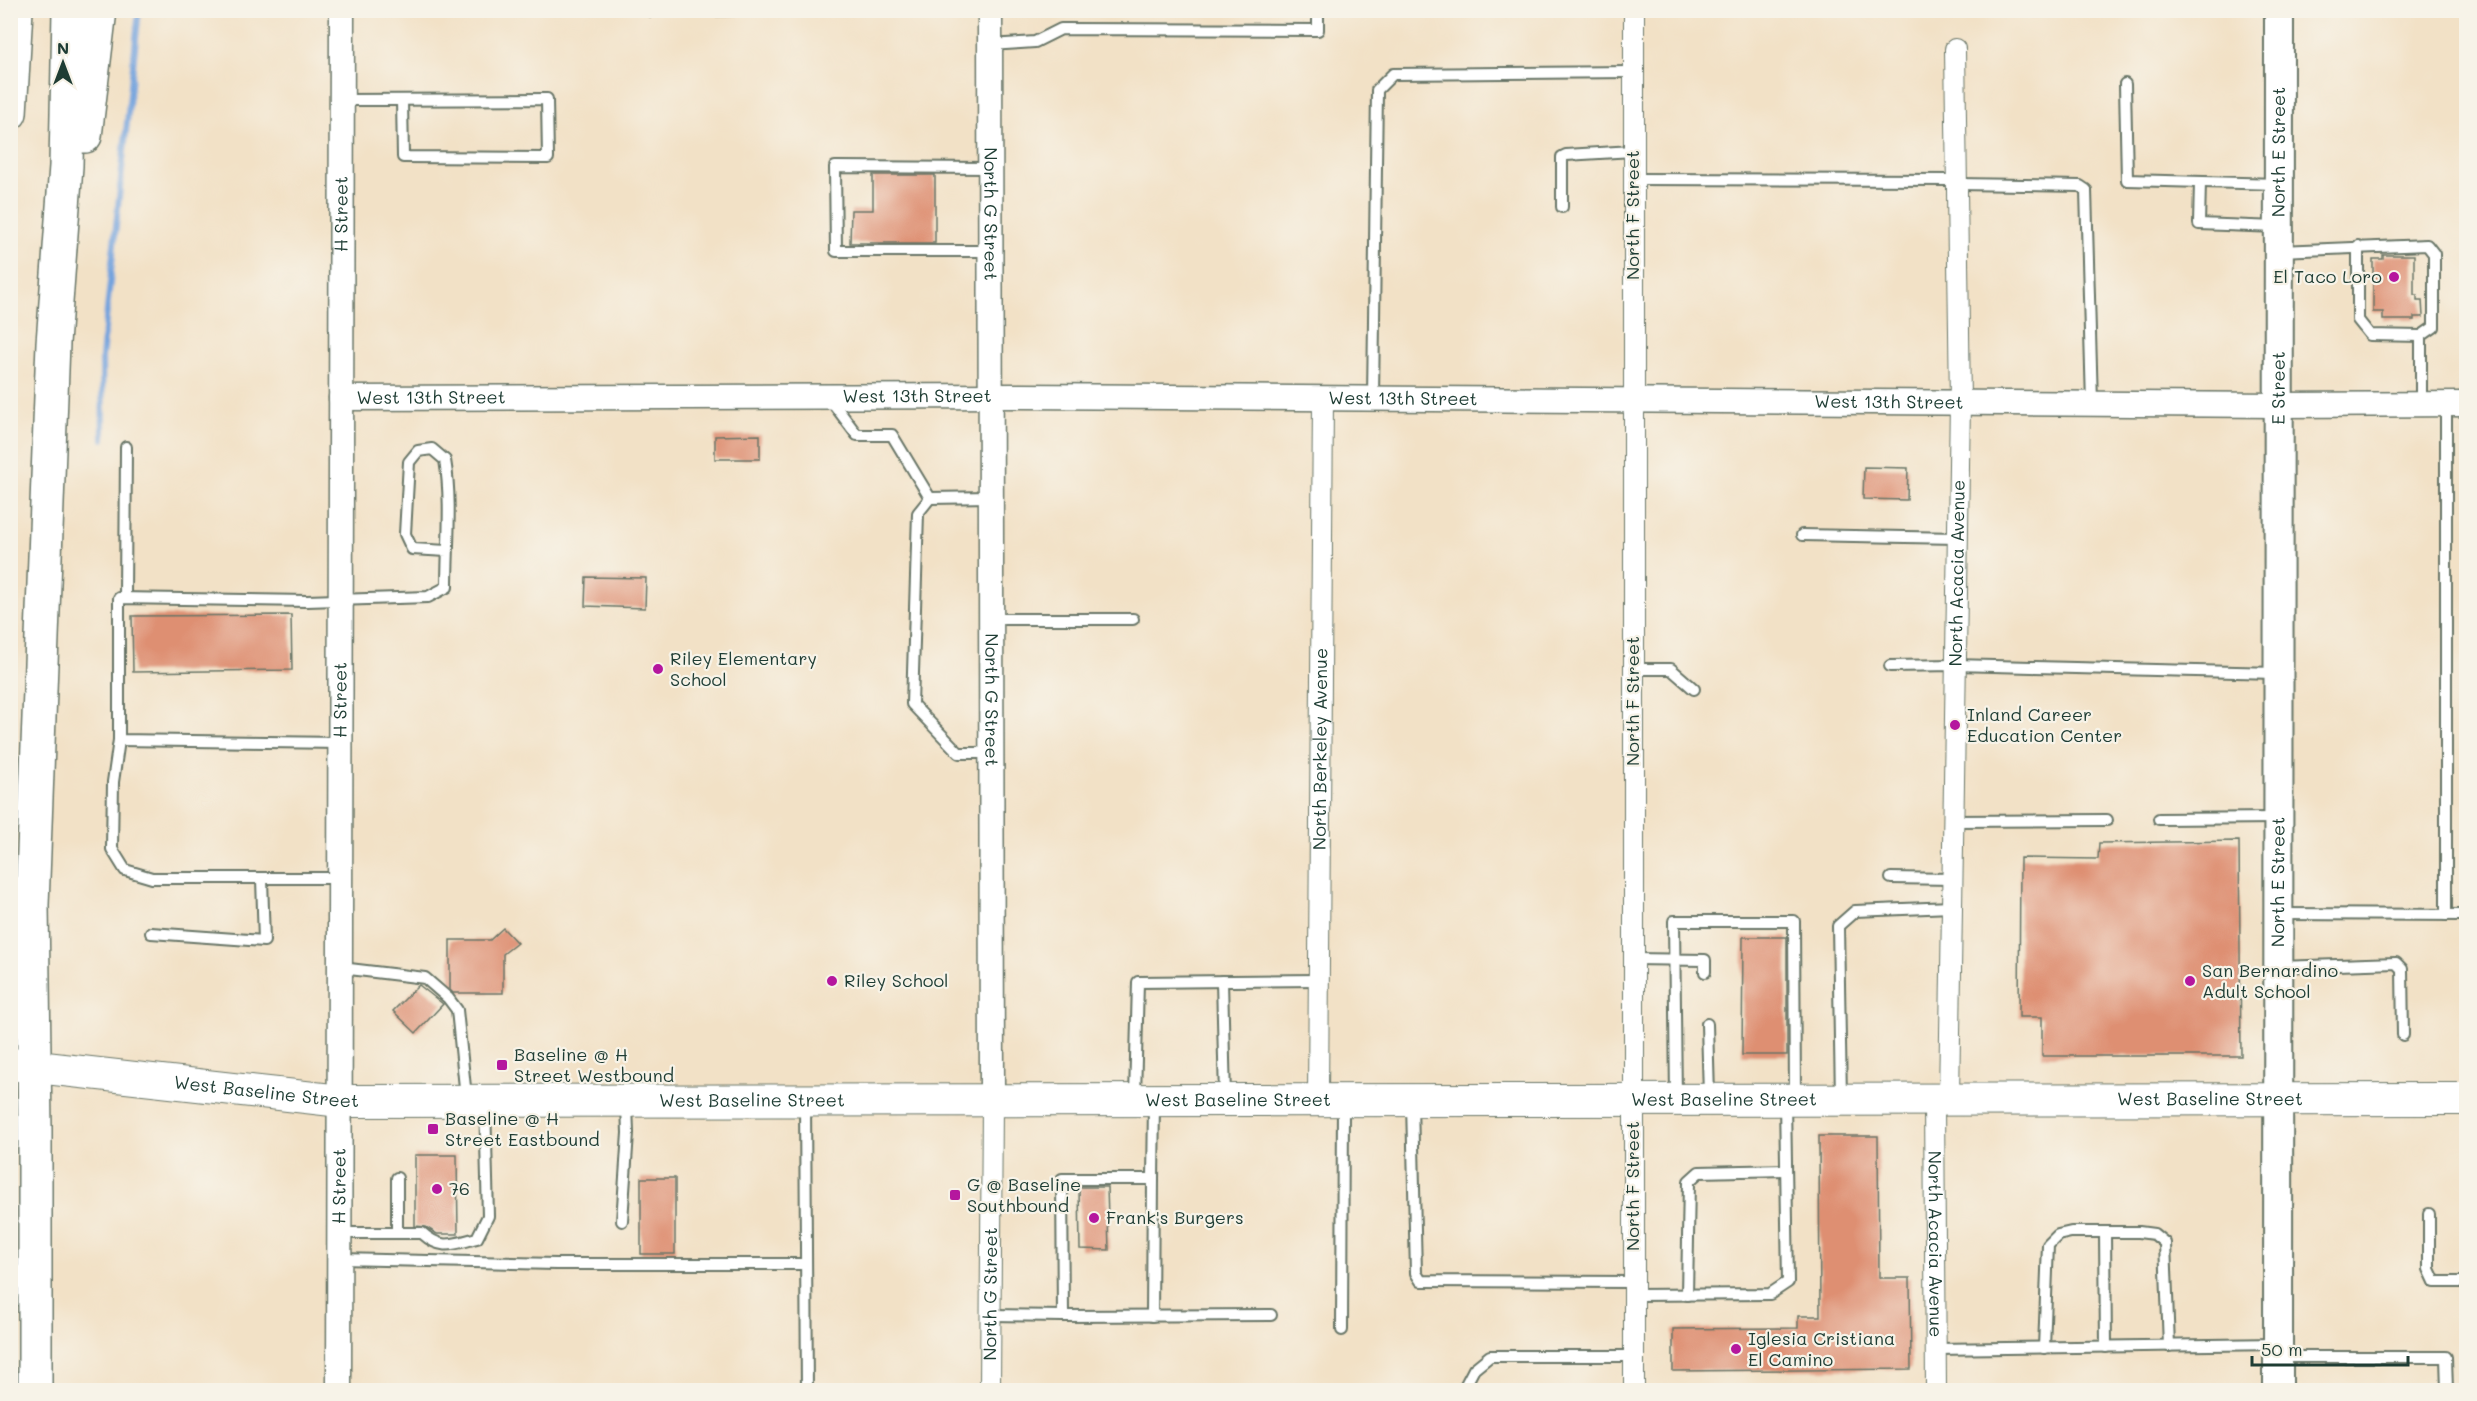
<svg xmlns="http://www.w3.org/2000/svg" width="2477" height="1401" font-family="Mali,sans-serif">
<style>
.lines{fill:none;stroke-linecap:round;stroke-linejoin:round}
.stream{stroke:#73a3dd;stroke-width:6}
.building{fill:#de8f72}
.service-casing{stroke:#697667;stroke-width:14}
.minor-casing{stroke:#697667;stroke-width:22}
.tertiary-casing{stroke:#697667;stroke-width:27}
.secondary-casing{stroke:#697667;stroke-width:32}
.primary-casing{stroke:#697667;stroke-width:34}
.motorway-casing{stroke:#697667;stroke-width:36}
.service{stroke:#fff;stroke-width:10}
.minor{stroke:#fff;stroke-width:20}
.tertiary{stroke:#fff;stroke-width:24}
.secondary{stroke:#fff;stroke-width:28}
.primary{stroke:#fff;stroke-width:32}
.motorway{stroke:#fff;stroke-width:33}
.poi-dot{fill:#b5179e;stroke:#f7f3e8;stroke-width:2}
.labels{text-anchor:middle;stroke-width:4.5;stroke-linejoin:round;paint-order:stroke}
.street-label{font-size:18px;fill:#1f3d34;stroke:#f7f3e8}
.poi-label{font-size:18px;fill:#1f3d34;stroke:#f7f3e8;text-anchor:start}
</style>
<rect width="100%" height="100%" fill="#f7f3e8"/>
<filter id="ink" filterUnits="userSpaceOnUse"><feTurbulence type="fractalNoise" baseFrequency=".0167" numOctaves="2"/><feDisplacementMap in="SourceGraphic" scale="12" xChannelSelector="R" yChannelSelector="G"/><feConvolveMatrix kernelMatrix="1 2 1 2 8 2 1 2 1" color-interpolation-filters="sRGB"/></filter>
<filter id="wash" filterUnits="userSpaceOnUse"><feTurbulence type="fractalNoise" baseFrequency=".008" numOctaves="4" result="noise"/><feDisplacementMap in="SourceGraphic" scale="24" xChannelSelector="R" yChannelSelector="G"/><feGaussianBlur stdDeviation="1.35" result="paint"/><feColorMatrix in="noise" values="0 0 0 0 0 0 0 0 0 0 0 0 0 0 0 0 0 1.4 0 .05"/><feComposite in="paint" operator="in"/></filter>
<g filter="url(#wash)">
<rect width="100%" height="100%" fill="#f2e1c6"/>
<g class="lines">
<!-- stream -->
<polyline class="stream" points="103,439 102,357 139,10"/>
</g>
<g id="blocks">
<!-- building -->
<g class="building">
<polygon points="873,175 935,175 935,243 850,243 851,210 873,210"/>
<polygon points="2383,255 2414,255 2414,295 2417,295 2417,300 2422,300 2423,317 2414,317 2414,320 2383,320 2383,312 2373,312 2373,259 2383,259"/>
<polygon points="760,435 760,459 715,459 715,436"/>
<polygon points="1864,467 1908,468 1907,500 1863,499"/>
<polygon points="586,577 646,578 645,608 585,606"/>
<polygon points="291,615 292,670 133,672 132,616"/>
<polygon points="2239,841 2241,1056 2042,1056 2042,1017 2019,1017 2020,858 2098,859 2099,843"/>
<polygon points="503,928 517,943 503,954 503,993 453,993 450,990 450,940 490,940"/>
<polygon points="1743,937 1787,937 1787,1055 1742,1055"/>
<polygon points="419,985 443,1004 416,1033 393,1011"/>
<polygon points="1819,1136 1878,1136 1879,1278 1910,1278 1911,1369 1673,1371 1673,1329 1798,1328 1798,1316 1820,1316"/>
<polygon points="415,1155 457,1155 458,1234 437,1234 426,1227 415,1226"/>
<rect x="641" y="1178" width="34" height="76"/>
<polygon points="1079,1187 1107,1187 1109,1250 1080,1249"/>
</g>
</g>
</g>
<g filter="url(#ink)">
<use href="#blocks" fill-opacity="0" stroke="#697667" stroke-width="1.5"/>
<g class="lines">
<defs>
<g id="service">
<polyline points="652,11 738,10"/>
<polyline points="990,45 1035,42 1061,29 1318,30 1318,10"/>
<polyline points="2125,84 2127,180 2279,184"/>
<polyline points="342,100 547,99 548,158 403,157 402,100"/>
<polyline points="1633,179 1957,180"/>
<polyline points="2200,182 2199,224 2277,227"/>
<polyline points="1957,184 2080,186 2086,190 2092,403"/>
<polyline points="1562,207 1562,157 1566,155 1633,151"/>
<polyline points="2358,246 2358,320 2370,335 2421,336"/>
<polyline points="990,251 836,251 835,167 990,168"/>
<polyline points="2279,251 2427,245 2434,254 2434,327 2421,336 2421,404"/>
<polyline points="1373,398 1377,90 1393,74 1634,72"/>
<polyline points="830,399 857,435 892,435 930,498"/>
<polyline points="2446,404 2446,915"/>
<polyline points="990,497 930,498 918,513 912,704 959,753 990,753"/>
<polyline points="1802,535 1957,538"/>
<polyline points="125,598 126,447"/>
<polyline points="990,619 1133,619"/>
<polyline points="1890,666 1955,665 2276,673"/>
<polyline points="1633,669 1671,669 1694,689"/>
<polyline points="119,740 113,782 112,849 125,870 152,878 340,878"/>
<path d="M 341,743 L 119,740 L 119,598 L 307,601 L 428,597 L 447,587 C 447,545 452,501 445,460 L 432,449 L 418,451 L 409,462 L 405,534 L 412,549 L 447,551"/>
<polyline points="2159,819 2278,818"/>
<polyline points="1952,821 2107,820"/>
<polyline points="1891,878 1952,879"/>
<polyline points="2278,914 2466,915"/>
<polyline points="151,933 264,941 262,879"/>
<polyline points="1633,959 1705,960 1705,972"/>
<polyline points="2278,967 2396,963 2402,969 2403,1035"/>
<polyline points="341,968 425,978 448,998 457,1010 466,1097"/>
<polyline points="1222,981 1225,1097"/>
<polyline points="1707,1024 1709,1096"/>
<polyline points="1135,1097 1138,982 1319,980"/>
<polyline points="1676,1098 1674,921 1794,921 1795,1096"/>
<polyline points="1841,1098 1838,926 1855,911 1951,907"/>
<polyline points="805,1103 807,1390"/>
<polyline points="1412,1103 1416,1273 1421,1281 1634,1282"/>
<polyline points="2429,1214 2429,1269 2435,1282 2466,1282"/>
<polyline points="622,1221 628,1133 627,1104"/>
<polyline points="397,1232 397,1178"/>
<polyline points="2105,1232 2106,1347"/>
<path d="M 340,1233 L 422,1233 C 442,1251 453,1244 477,1238 L 488,1216 L 485,1103"/>
<polyline points="340,1259 556,1264 806,1264"/>
<polyline points="1634,1295 1770,1294 1788,1282 1785,1102"/>
<polyline points="1687,1295 1689,1181 1699,1172 1786,1170"/>
<polyline points="992,1315 1063,1316 1062,1179 1153,1179 1154,1103"/>
<polyline points="1063,1316 1271,1315"/>
<polyline points="1152,1316 1153,1179"/>
<polyline points="1342,1330 1343,1102"/>
<polyline points="2044,1348 2048,1245 2058,1235 2071,1232 2139,1232 2154,1234 2165,1243 2169,1346"/>
<polyline points="1936,1349 2277,1344"/>
<polyline points="2279,1357 2446,1357 2447,1390"/>
<polyline points="1463,1390 1474,1369 1490,1356 1634,1356"/>
</g>
<g id="minor">
<polyline points="1634,10 1634,1390"/>
<path id="s1" d="M 1934,1098 L 1936,1390"/>
<path id="s2" d="M 1949,1098 L 1960,402 L 1955,49"/>
<path id="s3" d="M 1318,1100 L 1323,398"/>
<path id="s4" d="M 990,1390 L 992,1100"/>
</g>
<g id="tertiary">
<path id="s5" d="M 990,10 L 992,1100"/>
<path id="s6" d="M 341,398 L 1022,396 L 2279,405 L 2466,404"/>
<path id="s7" d="M 339,1390 L 342,10"/>
</g>
<g id="secondary">
<path id="s8" d="M 2278,1390 L 2279,10"/>
</g>
<g id="primary">
<path id="s9" d="M 10,1064 L 341,1101 L 2466,1099"/>
</g>
<g id="motorway">
<polyline points="10,113 16,10"/>
<polyline points="85,136 100,10"/>
<polyline points="35,1390 35,1130 32,905 53,343 66,166 69,10"/>
</g>
</defs>
<!-- service casing -->
<use href="#service" class="service-casing"/>
<!-- minor casing -->
<use href="#minor" class="minor-casing"/>
<!-- tertiary casing -->
<use href="#tertiary" class="tertiary-casing"/>
<!-- secondary casing -->
<use href="#secondary" class="secondary-casing"/>
<!-- primary casing -->
<use href="#primary" class="primary-casing"/>
<!-- motorway casing -->
<use href="#motorway" class="motorway-casing"/>
<!-- service -->
<use href="#service" class="service"/>
<!-- minor -->
<use href="#minor" class="minor"/>
<!-- tertiary -->
<use href="#tertiary" class="tertiary"/>
<!-- secondary -->
<use href="#secondary" class="secondary"/>
<!-- primary -->
<use href="#primary" class="primary"/>
<!-- motorway -->
<use href="#motorway" class="motorway"/>
</g>
</g>
<!-- markers -->
<g class="poi-dot">
<circle cx="2394" cy="277" r="6"/>
<circle cx="658" cy="669" r="6"/>
<circle cx="1955" cy="725" r="6"/>
<circle cx="832" cy="981" r="6"/>
<circle cx="2190" cy="981" r="6"/>
<rect x="496" y="1059" width="12" height="12" rx="3"/>
<rect x="427" y="1123" width="12" height="12" rx="3"/>
<circle cx="437" cy="1189" r="6"/>
<rect x="949" y="1189" width="12" height="12" rx="3"/>
<circle cx="1094" cy="1218" r="6"/>
<circle cx="1736" cy="1349" r="6"/>
</g>
<g class="labels">
<!-- street labels -->
<g class="street-label">
<text dy="6" stroke="none"><textPath href="#s8" startOffset="1238">North E Street</textPath></text>
<text dy="6" stroke="none"><textPath href="#s7" startOffset="1176">H Street</textPath></text>
<text dy="6" stroke="none"><textPath href="#s5" startOffset="204">North G Street</textPath></text>
<text transform="translate(1633 215) rotate(-90)" y="6">North F Street</text>
<text dy="6" stroke="none"><textPath href="#s8" startOffset="1002">E Street</textPath></text>
<text dy="6" stroke="none"><textPath href="#s6" startOffset="576">West 13th Street</textPath></text>
<text dy="6" stroke="none"><textPath href="#s6" startOffset="90">West 13th Street</textPath></text>
<text dy="6" stroke="none"><textPath href="#s6" startOffset="1062">West 13th Street</textPath></text>
<text dy="6" stroke="none"><textPath href="#s6" startOffset="1548">West 13th Street</textPath></text>
<text dy="6" stroke="none"><textPath href="#s2" startOffset="525">North Acacia Avenue</textPath></text>
<text dy="6" stroke="none"><textPath href="#s7" startOffset="690">H Street</textPath></text>
<text dy="6" stroke="none"><textPath href="#s5" startOffset="690">North G Street</textPath></text>
<text transform="translate(1633 701) rotate(-90)" y="6">North F Street</text>
<text dy="6" stroke="none"><textPath href="#s3" startOffset="351">North Berkeley Avenue</textPath></text>
<text dy="6" stroke="none"><textPath href="#s8" startOffset="508">North E Street</textPath></text>
<text dy="6" stroke="none"><textPath href="#s9" startOffset="258">West Baseline Street</textPath></text>
<text dy="6" stroke="none"><textPath href="#s9" startOffset="1716">West Baseline Street</textPath></text>
<text dy="6" stroke="none"><textPath href="#s9" startOffset="2202">West Baseline Street</textPath></text>
<text dy="6" stroke="none"><textPath href="#s9" startOffset="744">West Baseline Street</textPath></text>
<text dy="6" stroke="none"><textPath href="#s9" startOffset="1230">West Baseline Street</textPath></text>
<text dy="6" stroke="none"><textPath href="#s7" startOffset="204">H Street</textPath></text>
<text transform="translate(1633 1186) rotate(-90)" y="6">North F Street</text>
<text dy="6" stroke="none"><textPath href="#s1" startOffset="146">North Acacia Avenue</textPath></text>
<text dy="6" stroke="none"><textPath href="#s4" startOffset="96">North G Street</textPath></text>
</g>
<!-- poi labels -->
<g class="poi-label">
<text x="2382" y="283" text-anchor="end">El Taco Loro</text>
<text x="670" y="665">Riley Elementary<tspan x="670" dy="21">School</tspan></text>
<text x="1967" y="721">Inland Career<tspan x="1967" dy="21">Education Center</tspan></text>
<text x="2202" y="977">San Bernardino<tspan x="2202" dy="21">Adult School</tspan></text>
<text x="844" y="987">Riley School</text>
<text x="514" y="1061">Baseline @ H<tspan x="514" dy="21">Street Westbound</tspan></text>
<text x="445" y="1125">Baseline @ H<tspan x="445" dy="21">Street Eastbound</tspan></text>
<text x="967" y="1191">G @ Baseline<tspan x="967" dy="21">Southbound</tspan></text>
<text x="449" y="1195">76</text>
<text x="1106" y="1224">Frank's Burgers</text>
<text x="1748" y="1345">Iglesia Cristiana<tspan x="1748" dy="21">El Camino</tspan></text>
</g>
</g>
<!-- margin -->
<rect width="2477" height="1401" fill="none" stroke="#f7f3e8" stroke-width="36"/>
<!-- north arrow -->
<g transform="translate(63 63)" stroke="#f7f3e8" stroke-width="4.5" paint-order="stroke">
<path d="M0-4.5L10 22L0 15L-10 22Z" fill="#1f3d34"/>
<text y="-9" font-size="16" font-weight="bold" text-anchor="middle" fill="#1f3d34">N</text>
</g>
<!-- scale -->
<path d="M2252 1356v9h156v-9" fill="none" stroke="#1f3d34" stroke-width="3"/>
<text x="2261" y="1356" font-size="18" fill="#1f3d34" stroke="#f7f3e8" stroke-width="4.5" paint-order="stroke">50 m</text>
</svg>
